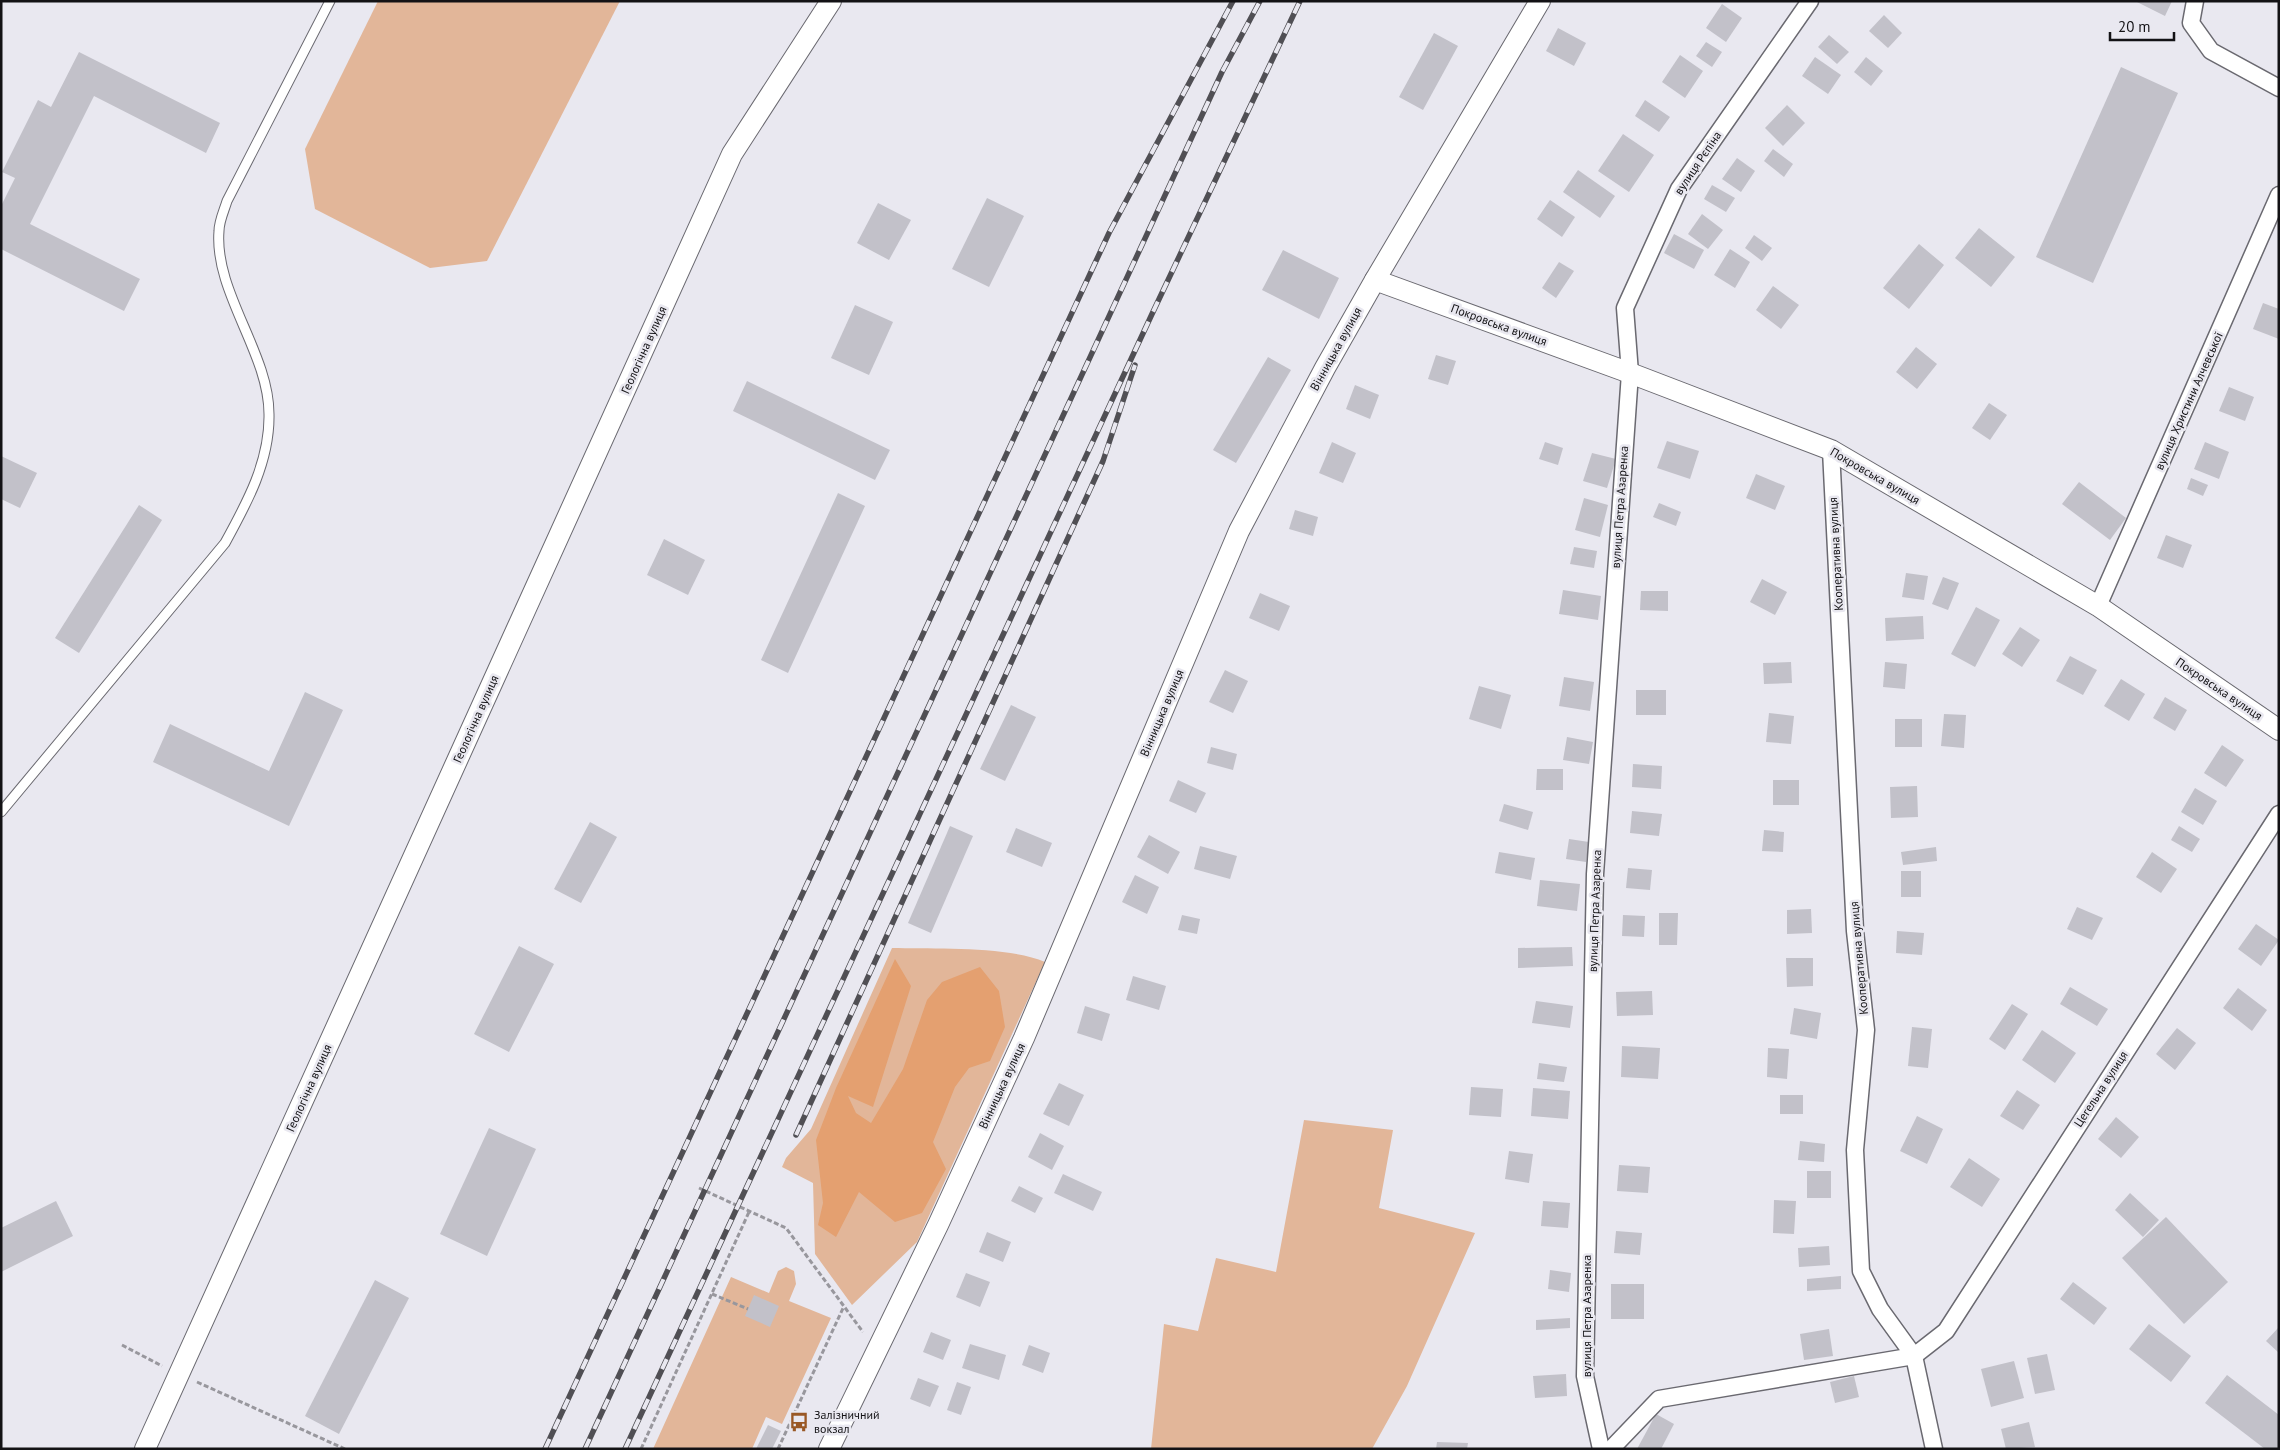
<svg xmlns="http://www.w3.org/2000/svg" width="2280" height="1450" font-family="'PT Sans',sans-serif">
<style>
.green{fill:#e2b699}
.forest{fill:#e4a070}
.building{fill:#c2c1c9}
.lines{fill:none;stroke-linecap:round;stroke-linejoin:round}
.service-casing{stroke:#6a6970;stroke-width:11}
.minor-casing{stroke:#6a6970;stroke-width:19}
.tertiary-casing{stroke:#6a6970;stroke-width:22}
.path{stroke:#98979d;stroke-width:3;stroke-dasharray:5 2.5;stroke-linecap:butt}
.service{stroke:#fff;stroke-width:9}
.minor{stroke:#fff;stroke-width:16}
.tertiary{stroke:#fff;stroke-width:20}
.rail-casing{stroke:#504f54;stroke-width:5.5}
.rail{stroke:#e9e8f0;stroke-width:4;stroke-dasharray:11;stroke-linecap:butt}
.labels{text-anchor:middle;stroke-width:5;stroke-linejoin:round;paint-order:stroke}
.street-label{font-size:12px;fill:#131215;stroke:#e9e8f0}
.poi-label{font-size:12px;fill:#131215;stroke:#e9e8f0;text-anchor:start}
</style>
<rect width="100%" height="100%" fill="#e9e8f0"/>
<!-- green -->
<g class="green">
<polygon points="378,1 620,1 487,261 430,268 315,209 305,149"/>
<path d="M 892,948 C 932,949 1009,946 1045,962 L 917,1242 L 852,1305 L 815,1254 L 813,1183 L 782,1167 L 786,1158 L 811,1129 Z"/>
<polygon points="1304,1120 1393,1130 1379,1208 1475,1233 1407,1386 1372,1449 1151,1449 1164,1324 1198,1331 1216,1258 1276,1272"/>
<polygon points="786,1267 794,1271 796,1284 789,1301 831,1318 782,1424 766,1417 752,1449 653,1449 731,1277 769,1293 778,1271"/>
</g>
<!-- forest -->
<polygon class="forest" points="895,959 911,986 873,1107 848,1096 856,1113 871,1123 903,1069 927,1000 942,982 980,967 999,991 1005,1027 990,1061 969,1068 955,1087 933,1142 946,1169 922,1213 895,1222 859,1192 836,1237 818,1225 823,1203 816,1140 836,1088"/>
<!-- building -->
<g class="building">
<polygon points="2135,1 2172,1 2165,16"/>
<polygon points="1722,4 1742,18 1726,42 1706,28"/>
<polygon points="1884,15 1902,33 1888,48 1869,31"/>
<polygon points="1558,28 1586,43 1574,66 1546,51"/>
<polygon points="1434,33 1458,46 1423,110 1399,97"/>
<polygon points="1829,35 1849,52 1837,64 1818,47"/>
<polygon points="1706,42 1722,52 1712,67 1696,56"/>
<polygon points="79,52 220,123 206,153 94,96 30,224 140,279 124,311 1,249 1,206 15,178 2,172 38,100 51,107"/>
<polygon points="1680,55 1703,71 1685,98 1662,82"/>
<polygon points="1815,57 1841,75 1828,94 1802,76"/>
<polygon points="1866,57 1883,71 1871,86 1854,72"/>
<polygon points="2121,67 2178,93 2093,283 2036,257"/>
<polygon points="1645,100 1670,117 1659,132 1635,116"/>
<polygon points="1787,105 1805,123 1783,146 1765,128"/>
<polygon points="1623,134 1654,155 1629,192 1598,171"/>
<polygon points="1773,149 1793,164 1784,177 1764,161"/>
<polygon points="1737,158 1755,171 1741,192 1722,179"/>
<polygon points="1578,170 1615,196 1600,218 1563,192"/>
<polygon points="1712,185 1735,198 1726,212 1704,199"/>
<polygon points="987,198 1024,216 989,287 952,269"/>
<polygon points="1550,200 1575,217 1562,237 1537,219"/>
<polygon points="878,203 911,220 889,260 857,243"/>
<polygon points="1702,214 1723,230 1708,249 1688,234"/>
<polygon points="1979,228 2015,257 1991,287 1955,258"/>
<polygon points="1674,234 1704,250 1694,269 1664,253"/>
<polygon points="1754,235 1772,248 1762,261 1745,248"/>
<polygon points="1919,244 1944,265 1909,309 1883,288"/>
<polygon points="1730,249 1750,262 1735,288 1714,275"/>
<polygon points="1283,250 1339,278 1319,319 1262,290"/>
<polygon points="1559,262 1574,271 1556,298 1542,288"/>
<polygon points="1773,286 1799,305 1781,329 1756,310"/>
<polygon points="2263,303 2279,309 2279,339 2253,329"/>
<polygon points="855,305 893,322 869,375 831,358"/>
<polygon points="1916,347 1937,364 1917,389 1896,372"/>
<polygon points="1436,355 1456,361 1448,385 1428,379"/>
<polygon points="1268,357 1291,370 1236,463 1213,450"/>
<polygon points="747,381 890,450 875,480 733,411"/>
<polygon points="1355,385 1379,395 1370,419 1346,409"/>
<polygon points="2229,387 2254,397 2245,421 2219,411"/>
<polygon points="1989,403 2007,415 1990,440 1972,428"/>
<polygon points="1667,441 1699,451 1690,479 1657,468"/>
<polygon points="1332,442 1356,453 1343,483 1319,473"/>
<polygon points="1545,442 1563,448 1558,465 1539,459"/>
<polygon points="2205,442 2229,452 2219,479 2194,469"/>
<polygon points="1592,453 1616,459 1607,488 1583,481"/>
<polygon points="1,456 37,473 20,508 1,499"/>
<polygon points="1756,474 1785,486 1775,510 1746,498"/>
<polygon points="2191,478 2208,485 2203,496 2187,489"/>
<polygon points="2079,482 2126,518 2110,540 2062,504"/>
<polygon points="838,493 865,506 788,673 761,660"/>
<polygon points="1584,498 1608,505 1600,537 1575,530"/>
<polygon points="1659,503 1681,512 1676,526 1653,517"/>
<polygon points="139,505 162,520 79,653 55,638"/>
<polygon points="1295,510 1318,517 1313,536 1289,529"/>
<polygon points="2166,535 2192,545 2183,568 2157,558"/>
<polygon points="664,539 705,560 688,595 647,575"/>
<polygon points="1574,547 1597,551 1594,568 1570,564"/>
<polygon points="1906,573 1928,576 1924,600 1902,597"/>
<polygon points="1943,577 1959,583 1948,610 1932,604"/>
<polygon points="1762,579 1787,592 1775,615 1750,602"/>
<polygon points="1563,590 1601,596 1598,620 1559,614"/>
<polygon points="1641,591 1668,591 1668,611 1640,610"/>
<polygon points="1260,593 1290,606 1279,631 1249,618"/>
<polygon points="1976,607 2000,620 1975,667 1951,654"/>
<polygon points="1923,616 1924,639 1886,641 1885,618"/>
<polygon points="2020,627 2040,640 2022,667 2002,654"/>
<polygon points="2070,656 2097,670 2083,695 2056,681"/>
<polygon points="1791,662 1792,683 1764,684 1763,663"/>
<polygon points="1885,662 1907,664 1905,689 1883,687"/>
<polygon points="1225,670 1248,681 1233,713 1209,702"/>
<polygon points="1564,677 1594,682 1590,711 1559,706"/>
<polygon points="2121,679 2145,694 2129,721 2104,706"/>
<polygon points="1479,686 1511,695 1501,729 1469,719"/>
<rect x="1636" y="690" width="30" height="25"/>
<polygon points="305,692 343,710 289,826 153,762 170,724 269,771"/>
<polygon points="2165,697 2187,710 2175,731 2153,718"/>
<polygon points="1011,705 1036,717 1005,781 980,769"/>
<polygon points="1769,713 1794,716 1791,744 1766,742"/>
<polygon points="1944,714 1966,715 1964,748 1941,746"/>
<rect x="1895" y="719" width="27" height="28"/>
<polygon points="1567,737 1593,742 1589,764 1563,760"/>
<polygon points="2222,745 2244,760 2226,787 2204,773"/>
<polygon points="1211,747 1237,754 1233,770 1207,763"/>
<polygon points="1633,764 1662,766 1661,789 1632,787"/>
<polygon points="1537,769 1563,769 1563,790 1536,790"/>
<polygon points="1178,780 1206,793 1196,813 1169,801"/>
<rect x="1773" y="780" width="26" height="25"/>
<polygon points="1917,786 1918,817 1891,818 1890,787"/>
<polygon points="2195,788 2217,801 2203,825 2181,812"/>
<polygon points="1504,804 1533,812 1528,830 1499,821"/>
<polygon points="1632,811 1662,814 1659,836 1630,833"/>
<polygon points="590,822 617,837 581,903 554,889"/>
<polygon points="950,826 973,836 931,933 908,923"/>
<polygon points="2179,826 2200,839 2192,852 2171,840"/>
<polygon points="1016,828 1052,843 1042,867 1006,852"/>
<polygon points="1764,830 1784,832 1783,852 1762,851"/>
<polygon points="1149,835 1180,852 1168,874 1137,857"/>
<polygon points="1569,839 1589,842 1586,862 1566,859"/>
<polygon points="1200,846 1237,856 1230,879 1194,869"/>
<polygon points="1936,847 1937,861 1903,865 1901,852"/>
<polygon points="1499,852 1535,858 1531,880 1495,873"/>
<polygon points="2152,852 2177,869 2161,893 2136,877"/>
<polygon points="1628,868 1652,870 1650,890 1626,888"/>
<rect x="1901" y="871" width="20" height="26"/>
<polygon points="1135,875 1159,887 1147,914 1122,902"/>
<polygon points="1540,880 1580,884 1577,911 1537,906"/>
<polygon points="2077,907 2103,918 2092,940 2067,929"/>
<polygon points="1811,909 1812,933 1787,934 1787,910"/>
<polygon points="1659,913 1678,913 1677,945 1659,945"/>
<polygon points="1182,915 1200,919 1197,934 1178,930"/>
<polygon points="1623,915 1645,916 1644,937 1622,936"/>
<polygon points="2256,924 2279,940 2261,966 2238,949"/>
<polygon points="1897,931 1924,933 1922,955 1896,953"/>
<polygon points="519,946 554,964 509,1052 474,1034"/>
<polygon points="1572,947 1573,966 1518,968 1518,948"/>
<polygon points="1786,958 1813,958 1813,986 1787,987"/>
<polygon points="1133,976 1166,986 1159,1010 1126,1000"/>
<polygon points="2070,987 2108,1009 2097,1026 2060,1004"/>
<polygon points="2238,988 2267,1010 2252,1031 2223,1008"/>
<polygon points="1652,991 1653,1015 1617,1016 1616,992"/>
<polygon points="1536,1001 1573,1006 1570,1028 1532,1023"/>
<polygon points="2012,1004 2028,1014 2005,1050 1989,1039"/>
<polygon points="1085,1006 1110,1014 1102,1041 1077,1033"/>
<polygon points="1794,1008 1821,1013 1817,1039 1790,1034"/>
<polygon points="1912,1027 1932,1029 1928,1068 1908,1066"/>
<polygon points="2177,1028 2196,1043 2175,1070 2156,1054"/>
<polygon points="2042,1030 2076,1053 2055,1083 2022,1060"/>
<polygon points="1622,1046 1660,1048 1658,1079 1621,1077"/>
<polygon points="1768,1048 1789,1049 1787,1079 1767,1077"/>
<polygon points="1539,1063 1567,1067 1564,1082 1537,1079"/>
<polygon points="1059,1083 1084,1095 1069,1126 1043,1114"/>
<polygon points="1471,1087 1503,1089 1501,1117 1469,1115"/>
<polygon points="1533,1088 1570,1091 1568,1119 1531,1116"/>
<polygon points="2017,1090 2040,1105 2023,1130 2000,1116"/>
<rect x="1780" y="1095" width="23" height="19"/>
<polygon points="1917,1116 1943,1129 1927,1164 1900,1151"/>
<polygon points="2116,1117 2139,1137 2121,1158 2098,1139"/>
<polygon points="489,1128 536,1149 487,1256 440,1234"/>
<polygon points="1040,1133 1064,1146 1052,1170 1028,1157"/>
<polygon points="1800,1141 1825,1144 1824,1162 1798,1160"/>
<polygon points="1509,1151 1533,1154 1529,1183 1505,1179"/>
<polygon points="1969,1158 2000,1179 1982,1207 1950,1187"/>
<polygon points="1619,1165 1650,1167 1648,1193 1617,1191"/>
<rect x="1807" y="1171" width="24" height="27"/>
<polygon points="1063,1174 1102,1192 1093,1211 1054,1193"/>
<polygon points="1019,1186 1043,1198 1035,1213 1011,1201"/>
<polygon points="2130,1193 2159,1220 2143,1237 2115,1210"/>
<polygon points="1774,1200 1796,1201 1794,1234 1773,1233"/>
<polygon points="56,1201 73,1236 1,1272 1,1228"/>
<polygon points="1543,1201 1570,1203 1568,1228 1541,1226"/>
<polygon points="2166,1217 2228,1282 2184,1324 2122,1258"/>
<polygon points="1616,1231 1642,1233 1640,1255 1614,1253"/>
<polygon points="987,1232 1011,1242 1003,1262 979,1252"/>
<polygon points="1829,1246 1830,1265 1799,1267 1798,1248"/>
<polygon points="1550,1270 1571,1273 1569,1292 1548,1289"/>
<polygon points="966,1273 990,1282 980,1307 956,1297"/>
<polygon points="1841,1276 1841,1289 1807,1291 1807,1279"/>
<polygon points="375,1280 409,1298 339,1434 305,1416"/>
<polygon points="2073,1282 2107,1308 2094,1325 2060,1299"/>
<rect x="1611" y="1284" width="33" height="35"/>
<polygon points="754,1295 779,1306 770,1327 745,1316"/>
<polygon points="1570,1318 1570,1328 1536,1330 1536,1320"/>
<polygon points="2149,1324 2191,1356 2171,1382 2129,1349"/>
<polygon points="2279,1327 2279,1353 2266,1341"/>
<polygon points="1829,1329 1833,1356 1804,1360 1800,1334"/>
<polygon points="931,1332 951,1340 943,1360 923,1352"/>
<polygon points="970,1344 1006,1355 999,1380 962,1368"/>
<polygon points="1029,1345 1050,1353 1043,1373 1022,1365"/>
<polygon points="2047,1354 2055,1390 2035,1394 2027,1358"/>
<polygon points="2014,1361 2024,1398 1991,1407 1981,1369"/>
<polygon points="1566,1374 1567,1396 1535,1398 1533,1376"/>
<polygon points="2227,1375 2279,1415 2279,1449 2265,1449 2205,1403"/>
<polygon points="1854,1376 1859,1397 1835,1403 1830,1382"/>
<polygon points="918,1378 939,1386 930,1407 910,1399"/>
<polygon points="957,1382 971,1387 961,1415 947,1410"/>
<polygon points="1656,1414 1674,1424 1661,1449 1637,1449"/>
<polygon points="2029,1422 2035,1447 2006,1449 2001,1429"/>
<polygon points="768,1425 781,1431 772,1449 756,1449"/>
<polygon points="1437,1442 1468,1443 1467,1449 1436,1449"/>
</g>
<g class="lines">
<defs>
<path id="service" d="M 1,812 L 225,543 C 247,503 270,461 269,414 C 269,353 214,292 219,231 C 219,221 224,211 227,201 L 330,1"/>
<g id="minor">
<polyline points="2195,1 2191,23 2211,51 2279,88"/>
<polyline points="1831,450 1855,931 1866,1030 1855,1150 1861,1271 1880,1309 1914,1356 1934,1449"/>
<polyline points="2098,606 2279,195"/>
<polyline points="1601,1449 1585,1376 1595,874 1630,373 1625,308 1679,189 1810,1"/>
<polyline points="1611,1449 1659,1399 1914,1356 1946,1331 2279,814"/>
</g>
<g id="tertiary">
<polyline points="1375,280 1630,373 1831,450 2098,606 2279,730"/>
<polyline points="145,1449 732,154 831,1"/>
<polyline points="829,1449 938,1225 1024,1038 1239,531 1325,368 1375,280 1540,1"/>
</g>
</defs>
<!-- service casing -->
<use href="#service" class="service-casing"/>
<!-- minor casing -->
<use href="#minor" class="minor-casing"/>
<!-- tertiary casing -->
<use href="#tertiary" class="tertiary-casing"/>
<!-- path -->
<g class="path">
<polyline points="699,1188 786,1228 863,1332"/>
<polyline points="712,1294 748,1309"/>
<polyline points="122,1345 162,1366"/>
<polyline points="197,1382 345,1449"/>
<polyline points="641,1449 749,1212"/>
<polyline points="778,1449 844,1306"/>
</g>
<!-- service -->
<use href="#service" class="service"/>
<!-- minor -->
<use href="#minor" class="minor"/>
<!-- tertiary -->
<use href="#tertiary" class="tertiary"/>
<defs>
<g id="rail">
<polyline points="796,1135 1103,461 1135,365"/>
<polyline points="545,1449 1109,233 1233,1"/>
<polyline points="585,1449 1222,72 1260,1"/>
<polyline points="625,1449 1152,314 1300,1"/>
</g>
</defs>
<!-- rail casing -->
<use href="#rail" class="rail-casing"/>
<!-- rail -->
<use href="#rail" class="rail"/>
</g>
<!-- icons -->
<defs>
<symbol id="bus-bare" viewBox="-9 -9 18 18"><path d="M-5-6H5V4H4V6H2V4H-2V6H-4V4H-5ZM-3.5-4V0h7V-4ZM-3.5 1.2v1.5H-2V1.2ZM2 1.2v1.5H3.5V1.2Z" fill="#995825" stroke="#e9e8f0" stroke-width="2.5" paint-order="stroke"/></symbol>
</defs>
<g fill-rule="evenodd">
<use href="#bus-bare" x="785" y="1408" width="28" height="28"/>
</g>
<g class="labels">
<!-- street labels -->
<g class="street-label">
<text transform="translate(1698 163) rotate(-56)" y="4">вулиця Рєпіна</text>
<text transform="translate(1499 325) rotate(20)" y="4">Покровська вулиця</text>
<text transform="translate(1336 349) rotate(-61)" y="4">Вінницька вулиця</text>
<text transform="translate(644 350) rotate(-66)" y="4">Геологічна вулиця</text>
<text transform="translate(2189 401) rotate(-66)" y="4">вулиця Христини Алчевської</text>
<text transform="translate(1875 476) rotate(30)" y="4">Покровська вулиця</text>
<text transform="translate(1620 507) rotate(-86)" y="4">вулиця Петра Азаренка</text>
<text transform="translate(1836 554) rotate(-93)" y="4">Кооперативна вулиця</text>
<text transform="translate(2219 689) rotate(34)" y="4">Покровська вулиця</text>
<text transform="translate(1162 713) rotate(-67)" y="4">Вінницька вулиця</text>
<text transform="translate(476 719) rotate(-66)" y="4">Геологічна вулиця</text>
<text transform="translate(1595 911) rotate(-88)" y="4">вулиця Петра Азаренка</text>
<text transform="translate(1859 958) rotate(-95)" y="4">Кооперативна вулиця</text>
<text transform="translate(1002 1086) rotate(-65)" y="4">Вінницька вулиця</text>
<text transform="translate(309 1088) rotate(-66)" y="4">Геологічна вулиця</text>
<text transform="translate(2101 1089) rotate(-57)" y="4">Цегельна вулиця</text>
<text transform="translate(1587 1316) rotate(-90)" y="4">вулиця Петра Азаренка</text>
</g>
<!-- poi labels -->
<g class="poi-label">
<text x="814" y="1419">Залізничний<tspan x="814" dy="14">вокзал</tspan></text>
</g>
</g>
<!-- border -->
<rect width="2280" height="1450" fill="none" stroke="#131215" stroke-width="5"/>
<!-- scale -->
<path d="M2110 32v8h64v-8" fill="none" stroke="#131215" stroke-width="2.5"/>
<text x="2118" y="32" font-size="15" fill="#131215" stroke="#e9e8f0" stroke-width="4" paint-order="stroke">20 m</text>
</svg>
